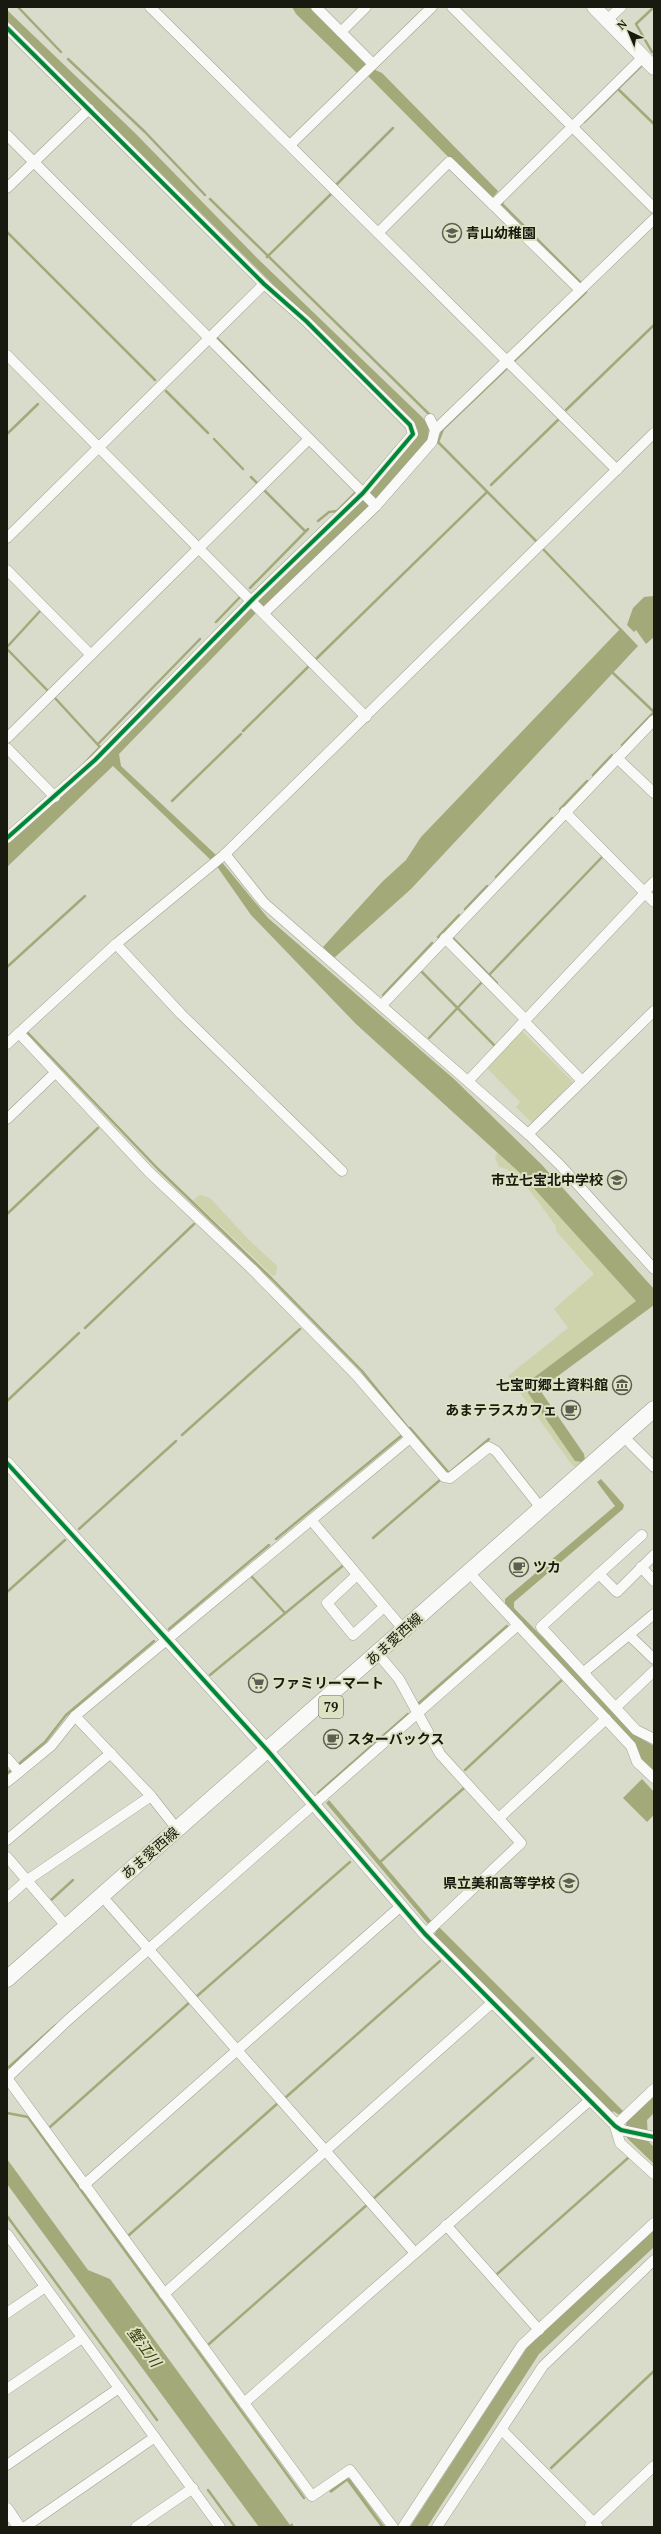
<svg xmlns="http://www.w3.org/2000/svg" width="661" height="2534" font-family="'PT Serif','Noto Sans JP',serif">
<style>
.green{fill:#ced3ac}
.water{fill:#a4a979}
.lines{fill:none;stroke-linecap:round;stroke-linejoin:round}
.stream{stroke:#a4a979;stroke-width:2.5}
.minor-casing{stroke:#a0a296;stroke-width:11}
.tertiary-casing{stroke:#a0a296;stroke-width:13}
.secondary-casing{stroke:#a0a296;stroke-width:15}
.primary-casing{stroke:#a0a296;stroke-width:17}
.minor{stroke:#f9faf7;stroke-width:10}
.tertiary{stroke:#f9faf7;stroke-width:12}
.secondary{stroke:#f9faf7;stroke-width:14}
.primary{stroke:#f9faf7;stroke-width:16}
.cycleway-casing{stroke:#dee2c4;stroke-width:6}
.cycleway{stroke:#00873e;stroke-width:4}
.labels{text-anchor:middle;stroke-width:4;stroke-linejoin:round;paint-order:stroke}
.shield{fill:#dee2c4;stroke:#545645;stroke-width:1}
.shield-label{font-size:13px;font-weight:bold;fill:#191a0f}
.poi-label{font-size:14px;font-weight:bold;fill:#191a0f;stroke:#dee2c4;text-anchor:start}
.street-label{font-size:14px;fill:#191a0f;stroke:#dee2c4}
.water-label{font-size:15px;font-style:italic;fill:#393d0c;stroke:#dee2c4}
</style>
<rect width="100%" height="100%" fill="#d9dbcb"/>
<!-- green -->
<g class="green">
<polygon points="522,1031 573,1082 532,1123 516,1107 520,1102 486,1067"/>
<path d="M 498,1152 L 520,1173 L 637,1301 L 532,1379 L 575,1460 L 582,1462 L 576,1467 L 572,1465 L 508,1376 L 568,1328 L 554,1309 L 594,1274 L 556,1231 L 556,1226 C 544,1211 518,1168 499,1167 L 495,1157 Z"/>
<polygon points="200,1195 210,1198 248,1239 277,1266 276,1274 273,1276 193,1200"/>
</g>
<!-- water -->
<g class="water">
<polygon points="292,7 312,7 365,60 366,65 358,74 296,14"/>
<polygon points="7,10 135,133 257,258 423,418 429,427 428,441 378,500 258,611 119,754 121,766 216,855 268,918 454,1079 542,1165 654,1289 654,1305 543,1387 542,1393 584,1454 585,1460 582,1462 575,1461 528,1393 532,1379 636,1301 520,1173 356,1024 251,915 216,865 113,766 7,867 7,844 97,763 416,437 418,431 415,425 7,21"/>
<polygon points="373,69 382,73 498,191 491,200 367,75"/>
<polygon points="654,596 654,637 646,644 636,630 634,632 627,625 633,608 644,597"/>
<polygon points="621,628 638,646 411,889 334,958 323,947 382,882 406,860 421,837"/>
<polygon points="601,1479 624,1505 623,1509 514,1602 514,1608 642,1739 654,1746 654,1773 505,1607 505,1599 615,1506 597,1482"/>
<polygon points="642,1779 654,1792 654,1815 647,1822 623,1798"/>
<polygon points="329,1800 433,1923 429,1925 326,1803"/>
<polygon points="438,1928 440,1928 625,2113 621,2116 613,2111 612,2113 434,1935"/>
<polygon points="654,2095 654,2113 647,2120 648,2141 654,2147 654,2164 627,2138 626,2121"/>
<polygon points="7,2159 88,2270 110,2279 290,2525 292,2523 294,2527 259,2527 7,2184"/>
<polygon points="654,2229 654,2247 539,2354 427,2527 410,2527 528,2346"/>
<polygon points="347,2478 350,2479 385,2527 381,2527 347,2481 331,2493 329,2491"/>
</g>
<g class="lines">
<!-- stream -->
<g class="stream">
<polyline points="18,7 61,52"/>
<polyline points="652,52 636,24 654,7"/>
<polyline points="68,59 145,132 205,195"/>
<polyline points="618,89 654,124"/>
<polyline points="584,122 641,66"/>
<polyline points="337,184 393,128"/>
<polyline points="210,199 431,416"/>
<polyline points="503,202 501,203 582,284"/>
<polyline points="7,232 155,380"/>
<polyline points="267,257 331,194"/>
<polyline points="216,337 269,391"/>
<polyline points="514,361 586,292"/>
<polyline points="507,368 443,429 438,442 537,542"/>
<polyline points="166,391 208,433"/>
<polyline points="566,410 654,325"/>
<polyline points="7,434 38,404"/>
<polyline points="214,439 243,469"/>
<polyline points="251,477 259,485"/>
<polyline points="491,485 559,419"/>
<polyline points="264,490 305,531"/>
<polyline points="318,521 329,512 337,511 357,491"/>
<polyline points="542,548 620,629"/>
<polyline points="250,588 308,529"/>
<polyline points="216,622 241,596"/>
<polyline points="7,647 41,610"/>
<polyline points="7,649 48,691"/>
<polyline points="315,660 487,492"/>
<polyline points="613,673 654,712 622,745"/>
<polyline points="55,698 100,747 83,765"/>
<polyline points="243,731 311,664"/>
<polyline points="98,744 200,639"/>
<polyline points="593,775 612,755"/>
<polyline points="172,801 241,734"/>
<polyline points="560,809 587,781"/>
<polyline points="496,877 552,818"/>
<polyline points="465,909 487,886"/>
<polyline points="438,937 459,915"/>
<polyline points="453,938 497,983"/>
<polyline points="7,967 85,896"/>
<polyline points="421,971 495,1046"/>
<polyline points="489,975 603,856 601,855"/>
<polyline points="383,995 432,943"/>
<polyline points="28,1033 158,1169 271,1278 362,1371 409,1429"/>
<polyline points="429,1038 482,982"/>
<polyline points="7,1214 98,1128"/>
<polyline points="85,1328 194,1224"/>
<polyline points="7,1401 79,1333"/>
<polyline points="410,1428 449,1473 489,1439"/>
<polyline points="182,1435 300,1329"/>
<polyline points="79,1529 176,1441"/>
<polyline points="373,1538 440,1480"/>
<polyline points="276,1539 401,1436"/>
<polyline points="252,1577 285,1613"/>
<polyline points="7,1592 65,1540"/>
<polyline points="169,1629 269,1545"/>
<polyline points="210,1675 345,1564"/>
<polyline points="419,1703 507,1626"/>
<polyline points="20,1763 45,1742 66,1715 154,1641"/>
<polyline points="465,1770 563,1679"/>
<polyline points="7,1773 10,1771"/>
<polyline points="318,1793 408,1714"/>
<polyline points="379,1863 464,1788"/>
<polyline points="50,1901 73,1880"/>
<polyline points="196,1997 350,1862"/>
<polyline points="9,2067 56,2025"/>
<polyline points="285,2098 440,1961"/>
<polyline points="7,2113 28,2117 304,2498"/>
<polyline points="50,2127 190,2002"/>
<polyline points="373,2199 533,2058"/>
<polyline points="7,2216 157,2420"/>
<polyline points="129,2235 278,2103"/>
<polyline points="496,2275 628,2158"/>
<polyline points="209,2344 368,2204"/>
<polyline points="551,2468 654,2371"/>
<polyline points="208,2490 235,2527"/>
</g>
<defs>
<g id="minor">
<polyline points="150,7 617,470"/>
<polyline points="316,7 373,64"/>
<polyline points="452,7 654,208"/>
<polyline points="607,20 621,7"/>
<polyline points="7,28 264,284 306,321 410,425 413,434 363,493 252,600 95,760 7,838"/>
<polyline points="341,32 366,7"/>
<polyline points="7,135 376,506"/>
<polyline points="290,145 432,7"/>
<polyline points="7,188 89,109"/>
<polyline points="493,205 643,57"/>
<polyline points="378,233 449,162 580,290"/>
<polyline points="7,355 366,717"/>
<polyline points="435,430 654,219"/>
<polyline points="7,538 264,284"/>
<polyline points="7,570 91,655"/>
<polyline points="264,613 376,506 432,442 435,430 430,419"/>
<polyline points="7,738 309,439"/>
<polyline points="7,748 55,797"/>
<polyline points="617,758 654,793"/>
<polyline points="565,812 654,902"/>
<polyline points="225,854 264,903 528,1134 560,1165 654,1269"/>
<polyline points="644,892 654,882"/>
<polyline points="445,938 526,1020"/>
<polyline points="116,944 181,1014 342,1171"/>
<polyline points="382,1005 654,720"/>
<polyline points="524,1021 582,1081"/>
<polyline points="19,1033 149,1172 253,1270 356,1375 444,1477 450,1478 489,1447 496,1451 541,1508"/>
<polyline points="7,1044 116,944 224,855 654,433"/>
<polyline points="469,1080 645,893"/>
<polyline points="7,1119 55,1073"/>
<polyline points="528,1134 654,1011"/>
<polyline points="630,1443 654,1467"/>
<polyline points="311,1520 404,1630"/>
<polyline points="654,1555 617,1592 599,1574 541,1627 636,1730 654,1739"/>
<polyline points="641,1567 654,1581"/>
<polyline points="599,1574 642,1535"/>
<polyline points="357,1575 327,1603 353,1635 384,1607"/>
<polyline points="475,1579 631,1746 637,1762 654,1778"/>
<polyline points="630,1636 654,1659"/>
<polyline points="383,1660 399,1679 440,1754 521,1843 425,1934"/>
<polyline points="584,1672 654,1614"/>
<polyline points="616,1707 654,1671"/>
<polyline points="75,1716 151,1796 177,1829"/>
<polyline points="7,1758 19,1772"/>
<polyline points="7,1782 51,1746 75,1716 410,1438"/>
<polyline points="499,1818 606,1719"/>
<polyline points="7,1840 111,1753"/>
<polyline points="7,1857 66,1926"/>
<polyline points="7,1898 26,1881 151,1796"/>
<polyline points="108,1903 415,2253"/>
<polyline points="7,2078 68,2020 518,1625"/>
<polyline points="7,2078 312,2496 350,2470 393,2527"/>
<polyline points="654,2089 615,2126 620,2143 654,2174"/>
<polyline points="621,2130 654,2137"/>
<polyline points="84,2185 401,1906"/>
<polyline points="446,2225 539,2330"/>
<polyline points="7,2234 220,2527"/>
<polyline points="164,2294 493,2002"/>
<polyline points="7,2313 45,2287"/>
<polyline points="7,2389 82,2338"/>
<polyline points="244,2403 589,2101"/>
<polyline points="502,2430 598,2527"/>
<polyline points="7,2465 119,2388"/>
<polyline points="590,2526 654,2466"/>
<polyline points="25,2527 155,2437"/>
<polyline points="136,2527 193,2488"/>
<polyline points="403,2527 522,2345 654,2223"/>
<polyline points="437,2527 543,2366 654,2260"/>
</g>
<g id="tertiary">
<polyline points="7,1463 268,1751 425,1934 621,2130"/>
<polyline points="7,2509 19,2527"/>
</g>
<polyline id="secondary" points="594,7 654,68"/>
<polyline id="primary" points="7,1979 654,1409"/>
</defs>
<!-- minor casing -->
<use href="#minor" class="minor-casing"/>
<!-- tertiary casing -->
<use href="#tertiary" class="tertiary-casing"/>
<!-- secondary casing -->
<use href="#secondary" class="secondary-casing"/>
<!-- primary casing -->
<use href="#primary" class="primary-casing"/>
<!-- minor -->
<use href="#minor" class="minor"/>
<!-- tertiary -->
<use href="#tertiary" class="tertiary"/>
<!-- secondary -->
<use href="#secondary" class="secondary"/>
<!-- primary -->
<use href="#primary" class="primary"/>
<defs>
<g id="cycleway">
<polyline points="7,28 264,284 306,321 410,425 413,434 363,493 252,600 95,760 7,838"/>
<polyline points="7,1463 268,1751 425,1934 615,2126 621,2130 654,2137"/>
</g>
</defs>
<!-- cycleway casing -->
<use href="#cycleway" class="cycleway-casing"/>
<!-- cycleway -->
<use href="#cycleway" class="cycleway"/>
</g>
<!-- icons -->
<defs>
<symbol id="school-ring" viewBox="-11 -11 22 22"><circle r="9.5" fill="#dee2c4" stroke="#5c5e51" stroke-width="1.5"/><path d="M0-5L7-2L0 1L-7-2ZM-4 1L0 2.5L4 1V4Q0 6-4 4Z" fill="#5c5e51"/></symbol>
<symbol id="museum-ring" viewBox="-11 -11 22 22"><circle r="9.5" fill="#dee2c4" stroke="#5c5e51" stroke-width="1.5"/><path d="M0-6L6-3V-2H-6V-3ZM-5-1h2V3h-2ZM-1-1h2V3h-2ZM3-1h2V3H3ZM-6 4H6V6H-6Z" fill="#5c5e51"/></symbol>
<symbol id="cafe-ring" viewBox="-11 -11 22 22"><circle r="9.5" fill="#dee2c4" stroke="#5c5e51" stroke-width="1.5"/><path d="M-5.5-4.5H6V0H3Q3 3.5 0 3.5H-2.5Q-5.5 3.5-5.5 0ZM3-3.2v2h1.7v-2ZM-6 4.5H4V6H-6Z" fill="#5c5e51"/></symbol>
<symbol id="supermarket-ring" viewBox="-11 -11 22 22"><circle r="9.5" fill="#dee2c4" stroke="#5c5e51" stroke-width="1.5"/><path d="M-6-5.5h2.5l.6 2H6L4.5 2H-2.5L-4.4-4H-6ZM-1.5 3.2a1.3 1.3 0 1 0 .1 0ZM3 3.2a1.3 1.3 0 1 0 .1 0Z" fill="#5c5e51"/></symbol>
</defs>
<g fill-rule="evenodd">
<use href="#school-ring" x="441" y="222" width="22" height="22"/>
<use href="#school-ring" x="606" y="1169" width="22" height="22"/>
<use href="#museum-ring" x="611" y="1374" width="22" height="22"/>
<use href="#cafe-ring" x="560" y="1399" width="22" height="22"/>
<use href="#cafe-ring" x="508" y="1556" width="22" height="22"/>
<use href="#supermarket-ring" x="247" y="1672" width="22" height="22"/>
<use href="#cafe-ring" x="322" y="1728" width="22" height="22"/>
<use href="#school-ring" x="558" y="1872" width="22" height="22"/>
</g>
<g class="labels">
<!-- shield labels -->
<rect class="shield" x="319" y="1696" width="24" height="22" rx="3"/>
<g class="shield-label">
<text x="331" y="1712">79</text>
</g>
<!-- poi labels -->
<g class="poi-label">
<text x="466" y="238">青山幼稚園</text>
<text x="603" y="1185" text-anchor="end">市立七宝北中学校</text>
<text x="608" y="1390" text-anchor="end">七宝町郷土資料館</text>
<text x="557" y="1415" text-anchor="end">あまテラスカフェ</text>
<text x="533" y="1572">ツカ</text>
<text x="272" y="1688">ファミリーマート</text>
<text x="347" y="1744">スターバックス</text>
<text x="555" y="1888" text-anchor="end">県立美和高等学校</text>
</g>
<!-- street labels -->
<g class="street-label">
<text transform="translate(394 1639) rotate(-42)" y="5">あま愛西線</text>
<text transform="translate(150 1853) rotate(-41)" y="5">あま愛西線</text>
</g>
<!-- water labels -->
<g class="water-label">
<text transform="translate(144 2347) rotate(54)" y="5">蟹江川</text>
</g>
</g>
<!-- border -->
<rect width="661" height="2534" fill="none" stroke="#191a0f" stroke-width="16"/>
<!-- north arrow -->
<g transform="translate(629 32) rotate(316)" stroke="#dee2c4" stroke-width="3" paint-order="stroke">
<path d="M0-3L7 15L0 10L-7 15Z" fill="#191a0f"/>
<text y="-6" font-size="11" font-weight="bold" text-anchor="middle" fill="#191a0f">N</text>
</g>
</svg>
